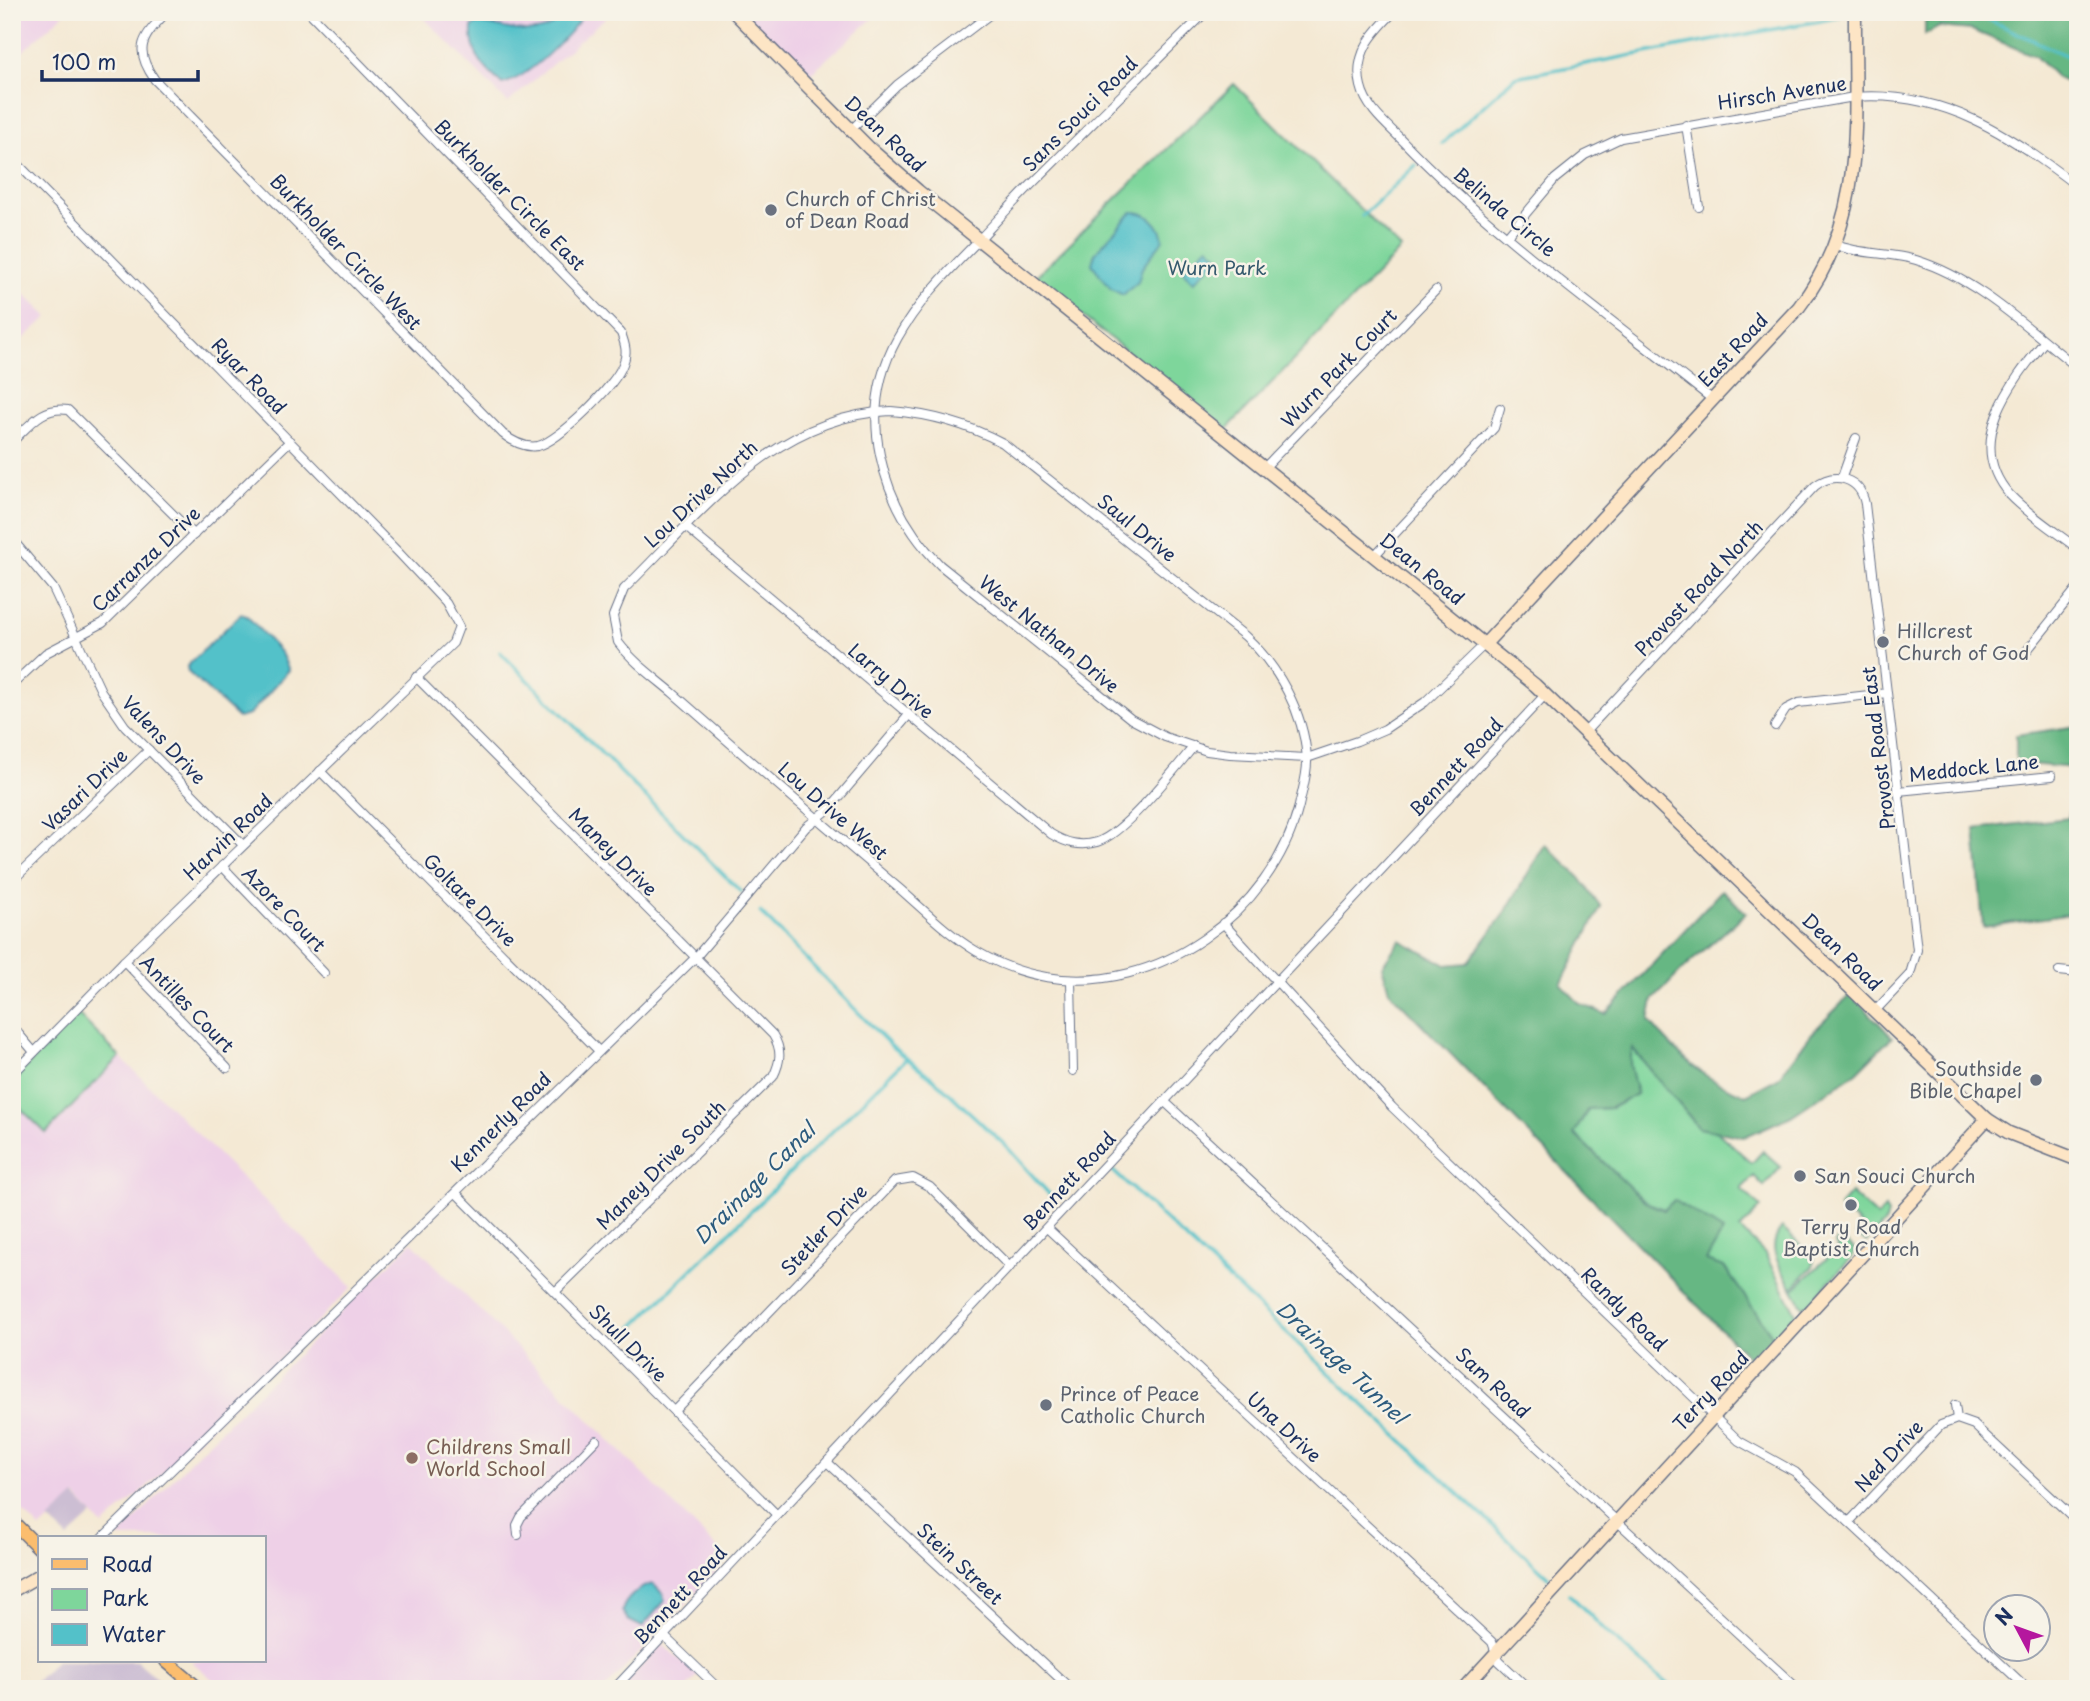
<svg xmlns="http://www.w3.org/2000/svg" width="2090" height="1701" font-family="'Playpen Sans',sans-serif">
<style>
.built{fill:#eed0e7}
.industrial{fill:#ccbed3}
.green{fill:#7ed69b;stroke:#4c827c;stroke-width:2}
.forest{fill:#66b783;stroke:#407370;stroke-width:2}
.water{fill:#53c1c9;stroke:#377894;stroke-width:2}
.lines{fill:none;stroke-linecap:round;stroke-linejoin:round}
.stream{stroke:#53c1c9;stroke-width:3.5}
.street-casing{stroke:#677087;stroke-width:10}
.secondary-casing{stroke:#677087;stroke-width:15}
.primary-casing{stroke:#677087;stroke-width:15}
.street{stroke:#fff;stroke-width:8}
.secondary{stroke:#fde5c5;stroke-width:12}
.primary{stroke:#fbbd6e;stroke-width:12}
.worship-dot{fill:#6b7280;stroke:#f7f3e8;stroke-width:2.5}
.education-dot{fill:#8d6e63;stroke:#f7f3e8;stroke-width:2.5}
.labels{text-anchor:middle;stroke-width:5;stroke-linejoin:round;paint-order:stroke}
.street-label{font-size:19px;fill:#1b2f5e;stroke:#f7f3e8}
.worship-label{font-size:19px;fill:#5b616d;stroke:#f7f3e8;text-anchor:start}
.park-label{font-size:19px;fill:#34596d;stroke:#f7f3e8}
.education-label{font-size:19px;fill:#785e54;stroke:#f7f3e8;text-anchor:start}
.water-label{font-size:21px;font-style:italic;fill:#2c5b7e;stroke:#f7f3e8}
</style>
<rect width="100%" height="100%" fill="#f7f3e8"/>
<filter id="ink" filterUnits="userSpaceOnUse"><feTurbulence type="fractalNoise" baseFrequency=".0143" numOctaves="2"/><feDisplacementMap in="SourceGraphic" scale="14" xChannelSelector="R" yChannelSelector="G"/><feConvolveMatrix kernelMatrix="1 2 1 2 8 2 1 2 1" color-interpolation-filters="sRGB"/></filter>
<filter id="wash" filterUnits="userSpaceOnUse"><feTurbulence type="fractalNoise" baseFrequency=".00686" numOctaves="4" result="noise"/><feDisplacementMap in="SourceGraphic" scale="28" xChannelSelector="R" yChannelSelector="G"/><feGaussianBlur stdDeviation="1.57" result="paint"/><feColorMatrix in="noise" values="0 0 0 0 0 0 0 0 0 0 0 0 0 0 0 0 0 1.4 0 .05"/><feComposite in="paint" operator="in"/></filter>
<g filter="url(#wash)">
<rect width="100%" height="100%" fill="#f4e9d4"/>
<!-- built -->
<g class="built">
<polygon points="12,12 66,12 12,61"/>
<polygon points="418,12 612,12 508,103"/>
<polygon points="743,12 880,12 805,78"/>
<polygon points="12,282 48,317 12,349"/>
<polygon points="120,1057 352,1287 183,1454 103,1526 76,1496 40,1529 12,1501 12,1100 46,1133"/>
<polygon points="412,1242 728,1559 605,1689 224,1689 191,1661 264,1661 264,1538 118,1538 193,1458"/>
<polygon points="663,1645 698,1675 685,1689 619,1689"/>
</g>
<!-- industrial -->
<g class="industrial">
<polygon points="75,1496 93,1515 68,1538 49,1520"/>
<polygon points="56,1661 137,1661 170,1689 28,1689"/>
</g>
<!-- green -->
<g class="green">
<polygon points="1234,84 1401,249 1226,430 1034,278"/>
<polygon points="78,1014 120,1057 46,1133 12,1100 12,1081"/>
<polygon points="1632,1047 1699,1128 1716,1131 1752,1163 1763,1151 1781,1167 1764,1186 1754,1176 1741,1189 1761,1207 1740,1229 1765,1254 1796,1314 1774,1338 1724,1267 1705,1261 1722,1231 1645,1202 1574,1134 1588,1109 1612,1108 1636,1094 1630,1065"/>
<polygon points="1851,1193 1877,1217 1885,1208 1888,1214 1886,1222 1866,1242 1856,1235 1862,1226 1839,1207"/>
<path d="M 1782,1228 L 1814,1258 L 1813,1266 L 1792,1288 C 1781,1267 1764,1249 1782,1228 Z"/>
<polygon points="1840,1237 1854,1249 1853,1256 1807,1306 1803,1307 1793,1290 1838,1248 1835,1243"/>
</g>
<!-- forest -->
<g class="forest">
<polygon points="1925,12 2078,12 2078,90 2055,76 2035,56 1972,30 1939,27 1925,35"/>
<polygon points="2078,726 2078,913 1983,927 1975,829 2069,818 2075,768 2016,763 2016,735"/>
<path d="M 1545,844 L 1580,878 L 1601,907 L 1561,984 L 1580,1004 L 1606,1014 L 1722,890 L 1746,913 L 1685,967 L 1653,1000 L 1649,1021 C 1679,1056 1702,1080 1746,1095 L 1778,1078 L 1813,1032 L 1851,994 L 1892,1037 L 1857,1072 L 1791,1116 L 1744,1137 L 1699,1128 L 1632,1048 L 1630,1065 L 1637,1094 L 1611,1108 L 1588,1109 L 1574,1134 L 1645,1202 L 1664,1210 L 1674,1200 L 1723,1231 L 1706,1261 L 1724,1267 L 1774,1338 L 1753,1362 L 1389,991 L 1382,966 L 1400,940 L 1446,965 L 1468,963 L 1506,911 Z"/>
</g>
<!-- water -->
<g class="water">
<path d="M 560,12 L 585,12 C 570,35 529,78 502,84 C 483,67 470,53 472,27 L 478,23 C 502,25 549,46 560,12 Z"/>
<path d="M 1132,212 C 1148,211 1161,225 1163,240 L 1142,268 L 1138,282 L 1123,295 L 1111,289 L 1092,264 L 1095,253 Z"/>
<polygon points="1208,246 1219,256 1194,282 1183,271"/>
<polygon points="241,614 247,616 281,653 289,670 249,715 238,718 188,672 187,666"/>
<path d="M 653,1584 L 663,1594 L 665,1601 L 642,1627 L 628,1620 L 622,1611 C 625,1599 640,1586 653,1584 Z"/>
</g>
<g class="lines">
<!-- stream -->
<g class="stream">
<polyline points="1961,12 1987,19 2078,61"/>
<polyline points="1872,14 1885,12"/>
<polyline points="1442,144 1515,77 1840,17"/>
<polyline points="1362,216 1416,165"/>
<polyline points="500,652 741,892"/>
<polyline points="760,912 892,1047 936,1081 1006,1146 1050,1195"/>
<polyline points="1113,1171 1548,1577"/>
<polyline points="628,1332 905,1060"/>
<polyline points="1569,1594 1614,1639 1673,1689"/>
</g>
</g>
</g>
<g filter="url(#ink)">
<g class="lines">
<defs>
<g id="street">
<path d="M 167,12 C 143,37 132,48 155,80 L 503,434 C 513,442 525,448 538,446 C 559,441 616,385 623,364 C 628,353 625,344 621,333 L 309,12"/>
<path d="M 1206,12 C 1150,67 1095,121 1040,176 C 1017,198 996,222 974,245 C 914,306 861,363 880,455 C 889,498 909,534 940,565 L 1131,719 L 1165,737 L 1207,751 L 1230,754 L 1307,758 L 1357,741 L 1385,729 L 1425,702 L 1485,644"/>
<path d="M 1394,12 C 1373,33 1353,54 1361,86 C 1366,108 1386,124 1402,140 C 1495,237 1608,316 1713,400"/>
<polyline points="1686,125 1699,207"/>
<polyline points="851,130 897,85 993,12"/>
<polyline points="12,158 399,553 446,603 459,627 453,643 124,961 12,1075"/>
<path d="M 1507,236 L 1555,179 L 1585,155 L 1621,138 L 1854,97 C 1943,90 2011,135 2078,187"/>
<path d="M 1836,245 C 1861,255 1890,252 1916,260 C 1978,279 2028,329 2078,368"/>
<path d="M 2044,342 C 2011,383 1963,443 2010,495 C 2029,515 2056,532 2078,549"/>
<path d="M 891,411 C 931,414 967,424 1003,443 L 1245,636 C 1278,666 1304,713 1307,758 C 1308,774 1302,791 1299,806 C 1272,913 1156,996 1046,977 C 1022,973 998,964 976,951 C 949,935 925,911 901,890 C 855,851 808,811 762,771 C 732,745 703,719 673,693 C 654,677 633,662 618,642 L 613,616 L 624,589 C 702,513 773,416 891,411 Z"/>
<path d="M 12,442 C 30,425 42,406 68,410 L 194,535"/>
<polyline points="1264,468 1436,290"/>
<polyline points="1842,477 1856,438"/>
<path d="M 687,528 L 1051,834 C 1066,843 1080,847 1097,842 C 1124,834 1175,769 1194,746"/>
<polyline points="12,539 53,588 101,691 125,726 243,845"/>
<polyline points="1374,556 1494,428 1500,408"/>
<polyline points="2025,653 2078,587"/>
<path d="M 416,677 L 773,1035 C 782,1050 781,1061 773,1077 L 555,1292"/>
<polyline points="12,685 46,653 103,623 290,441"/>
<polyline points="1775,726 1786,709 1798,703 1887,693"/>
<path d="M 1585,732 L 1815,486 C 1835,471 1860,478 1865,504 L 1917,950 L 1910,974 L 1875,1011"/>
<polyline points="320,771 599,1051"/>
<polyline points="1898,791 2052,776"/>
<polyline points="222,866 324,973"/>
<polyline points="12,881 149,750"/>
<polyline points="1223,923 1392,1107 1739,1441 1795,1472 2028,1689"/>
<polyline points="124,961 227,1068"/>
<polyline points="2059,971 2078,973"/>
<polyline points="1071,980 1073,1071"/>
<polyline points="12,1026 34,1052"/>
<polyline points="1165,1102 1798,1689"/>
<polyline points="456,1193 777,1515"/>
<polyline points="1047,1228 1492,1642 1499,1661 1529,1689"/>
<polyline points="1955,1405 1957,1419"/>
<polyline points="674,1411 895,1181 913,1178 930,1187 1010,1267"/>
<polyline points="827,1462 1071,1689"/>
<polyline points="1849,1522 1941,1425 1957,1419 1974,1425 2078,1522"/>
<polyline points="518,1535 517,1525 521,1517 596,1440"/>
<polyline points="102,1538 696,957 806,827 829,809 908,716"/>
<polyline points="664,1636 719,1689"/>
<polyline points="614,1689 1545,695"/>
</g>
<g id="secondary">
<polyline points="734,12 869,148 918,191 1535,685 1987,1119 2009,1133 2078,1160"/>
<path d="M 1485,644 L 1799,307 C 1868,218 1854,118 1855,12"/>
<polyline points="12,1591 40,1575"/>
<polyline points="1463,1689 1987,1119"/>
</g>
<g id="primary">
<polyline points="12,1521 40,1549"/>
<polyline points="166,1661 199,1689"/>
</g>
</defs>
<!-- street casing -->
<use href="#street" class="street-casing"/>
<!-- secondary casing -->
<use href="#secondary" class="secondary-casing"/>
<!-- primary casing -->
<use href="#primary" class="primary-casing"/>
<!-- street -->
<use href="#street" class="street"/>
<!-- secondary -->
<use href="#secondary" class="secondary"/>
<!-- primary -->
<use href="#primary" class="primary"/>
</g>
</g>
<!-- markers -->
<g class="worship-dot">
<circle cx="771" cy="210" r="7"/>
<circle cx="1883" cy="642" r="7"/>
<circle cx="2036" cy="1080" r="7"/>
<circle cx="1800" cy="1176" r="7"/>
<circle cx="1851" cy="1205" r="7"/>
<circle cx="1046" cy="1405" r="7"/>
</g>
<circle class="education-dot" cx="412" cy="1458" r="7"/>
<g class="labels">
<!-- street labels -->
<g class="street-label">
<text transform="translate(1782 93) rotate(-9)" y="7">Hirsch Avenue</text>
<text transform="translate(1080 114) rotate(-45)" y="7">Sans Souci Road</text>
<text transform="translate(885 134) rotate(43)" y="7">Dean Road</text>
<text transform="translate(510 195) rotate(45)" y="7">Burkholder Circle East</text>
<text transform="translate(1505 212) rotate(40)" y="7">Belinda Circle</text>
<text transform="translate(346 252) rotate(46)" y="7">Burkholder Circle West</text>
<text transform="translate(1733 350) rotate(-47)" y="7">East Road</text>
<text transform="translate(1339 368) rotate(-46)" y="7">Wurn Park Court</text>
<text transform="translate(249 376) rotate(46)" y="7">Ryar Road</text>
<text transform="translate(701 494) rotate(-43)" y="7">Lou Drive North</text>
<text transform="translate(1137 528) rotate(39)" y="7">Saul Drive</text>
<text transform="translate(146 559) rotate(-44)" y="7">Carranza Drive</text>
<text transform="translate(1422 569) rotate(39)" y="7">Dean Road</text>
<text transform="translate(1699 588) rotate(-47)" y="7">Provost Road North</text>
<text transform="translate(1049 634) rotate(39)" y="7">West Nathan Drive</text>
<text transform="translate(891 681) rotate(40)" y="7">Larry Drive</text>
<text transform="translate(164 740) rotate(47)" y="7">Valens Drive</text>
<text transform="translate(1878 748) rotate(-97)" y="7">Provost Road East</text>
<text transform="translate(1456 767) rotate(-47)" y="7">Bennett Road</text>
<text transform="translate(1974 768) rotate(-6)" y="7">Meddock Lane</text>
<text transform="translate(85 790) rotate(-44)" y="7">Vasari Drive</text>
<text transform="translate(833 811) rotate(41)" y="7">Lou Drive West</text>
<text transform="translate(228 837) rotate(-44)" y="7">Harvin Road</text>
<text transform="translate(613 852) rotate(45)" y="7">Maney Drive</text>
<text transform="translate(470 900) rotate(45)" y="7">Goltare Drive</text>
<text transform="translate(284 909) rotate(46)" y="7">Azore Court</text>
<text transform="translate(1842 952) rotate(44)" y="7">Dean Road</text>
<text transform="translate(187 1004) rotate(46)" y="7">Antilles Court</text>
<text transform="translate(501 1122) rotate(-45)" y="7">Kennerly Road</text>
<text transform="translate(661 1165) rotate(-45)" y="7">Maney Drive South</text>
<text transform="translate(1069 1181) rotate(-47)" y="7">Bennett Road</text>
<text transform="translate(824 1230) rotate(-47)" y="7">Stetler Drive</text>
<text transform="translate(1624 1309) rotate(44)" y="7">Randy Road</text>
<text transform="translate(628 1343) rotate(45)" y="7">Shull Drive</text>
<text transform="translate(1493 1383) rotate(43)" y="7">Sam Road</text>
<text transform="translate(1711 1391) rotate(-47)" y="7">Terry Road</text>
<text transform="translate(1284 1427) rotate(43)" y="7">Una Drive</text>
<text transform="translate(1889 1456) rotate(-47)" y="7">Ned Drive</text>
<text transform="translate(960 1564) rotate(43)" y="7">Stein Street</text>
<text transform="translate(680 1595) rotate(-47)" y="7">Bennett Road</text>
</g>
<!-- worship labels -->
<g class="worship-label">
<text x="785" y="206">Church of Christ<tspan x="785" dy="22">of Dean Road</tspan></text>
<text x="1897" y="638">Hillcrest<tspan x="1897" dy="22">Church of God</tspan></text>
<text x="2022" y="1076" text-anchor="end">Southside<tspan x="2022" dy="22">Bible Chapel</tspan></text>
<text x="1814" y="1183">San Souci Church</text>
<text x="1851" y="1234" text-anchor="middle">Terry Road<tspan x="1851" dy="22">Baptist Church</tspan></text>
<text x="1060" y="1401">Prince of Peace<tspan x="1060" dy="22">Catholic Church</tspan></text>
</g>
<!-- park labels -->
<g class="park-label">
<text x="1217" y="275">Wurn Park</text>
</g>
<!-- education labels -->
<g class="education-label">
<text x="426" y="1454">Childrens Small<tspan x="426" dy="22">World School</tspan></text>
</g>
<!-- water labels -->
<g class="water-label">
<text transform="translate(755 1184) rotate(-45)" y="7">Drainage Canal</text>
<text transform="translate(1341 1363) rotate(43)" y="7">Drainage Tunnel</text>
</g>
</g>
<!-- margin -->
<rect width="2090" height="1701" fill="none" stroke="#f7f3e8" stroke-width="42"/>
<!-- legend -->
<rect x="38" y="1536" width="228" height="126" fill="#f7f3e8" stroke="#9fa5b1" stroke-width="2"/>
<rect x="52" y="1559" width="35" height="10" fill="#fbbd6e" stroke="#9fa5b1" stroke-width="2"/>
<text x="102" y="1572" font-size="21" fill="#1b2f5e">Road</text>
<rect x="52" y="1589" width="35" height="21" fill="#7ed69b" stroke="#9fa5b1" stroke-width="2"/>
<text x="102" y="1606" font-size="21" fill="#1b2f5e">Park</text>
<rect x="52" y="1624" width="35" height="21" fill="#53c1c9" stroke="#9fa5b1" stroke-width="2"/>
<text x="102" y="1642" font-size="21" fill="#1b2f5e">Water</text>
<!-- north arrow -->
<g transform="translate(2017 1628) rotate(311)"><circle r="33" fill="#f7f3e8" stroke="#9fa5b1" stroke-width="2"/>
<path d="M0-5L12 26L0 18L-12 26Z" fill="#b5179e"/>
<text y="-10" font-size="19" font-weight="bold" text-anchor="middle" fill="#1b2f5e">N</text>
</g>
<!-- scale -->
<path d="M42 70v10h156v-10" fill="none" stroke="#1b2f5e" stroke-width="3.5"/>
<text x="52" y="70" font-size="21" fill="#1b2f5e" stroke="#f7f3e8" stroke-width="5" paint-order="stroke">100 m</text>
</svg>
